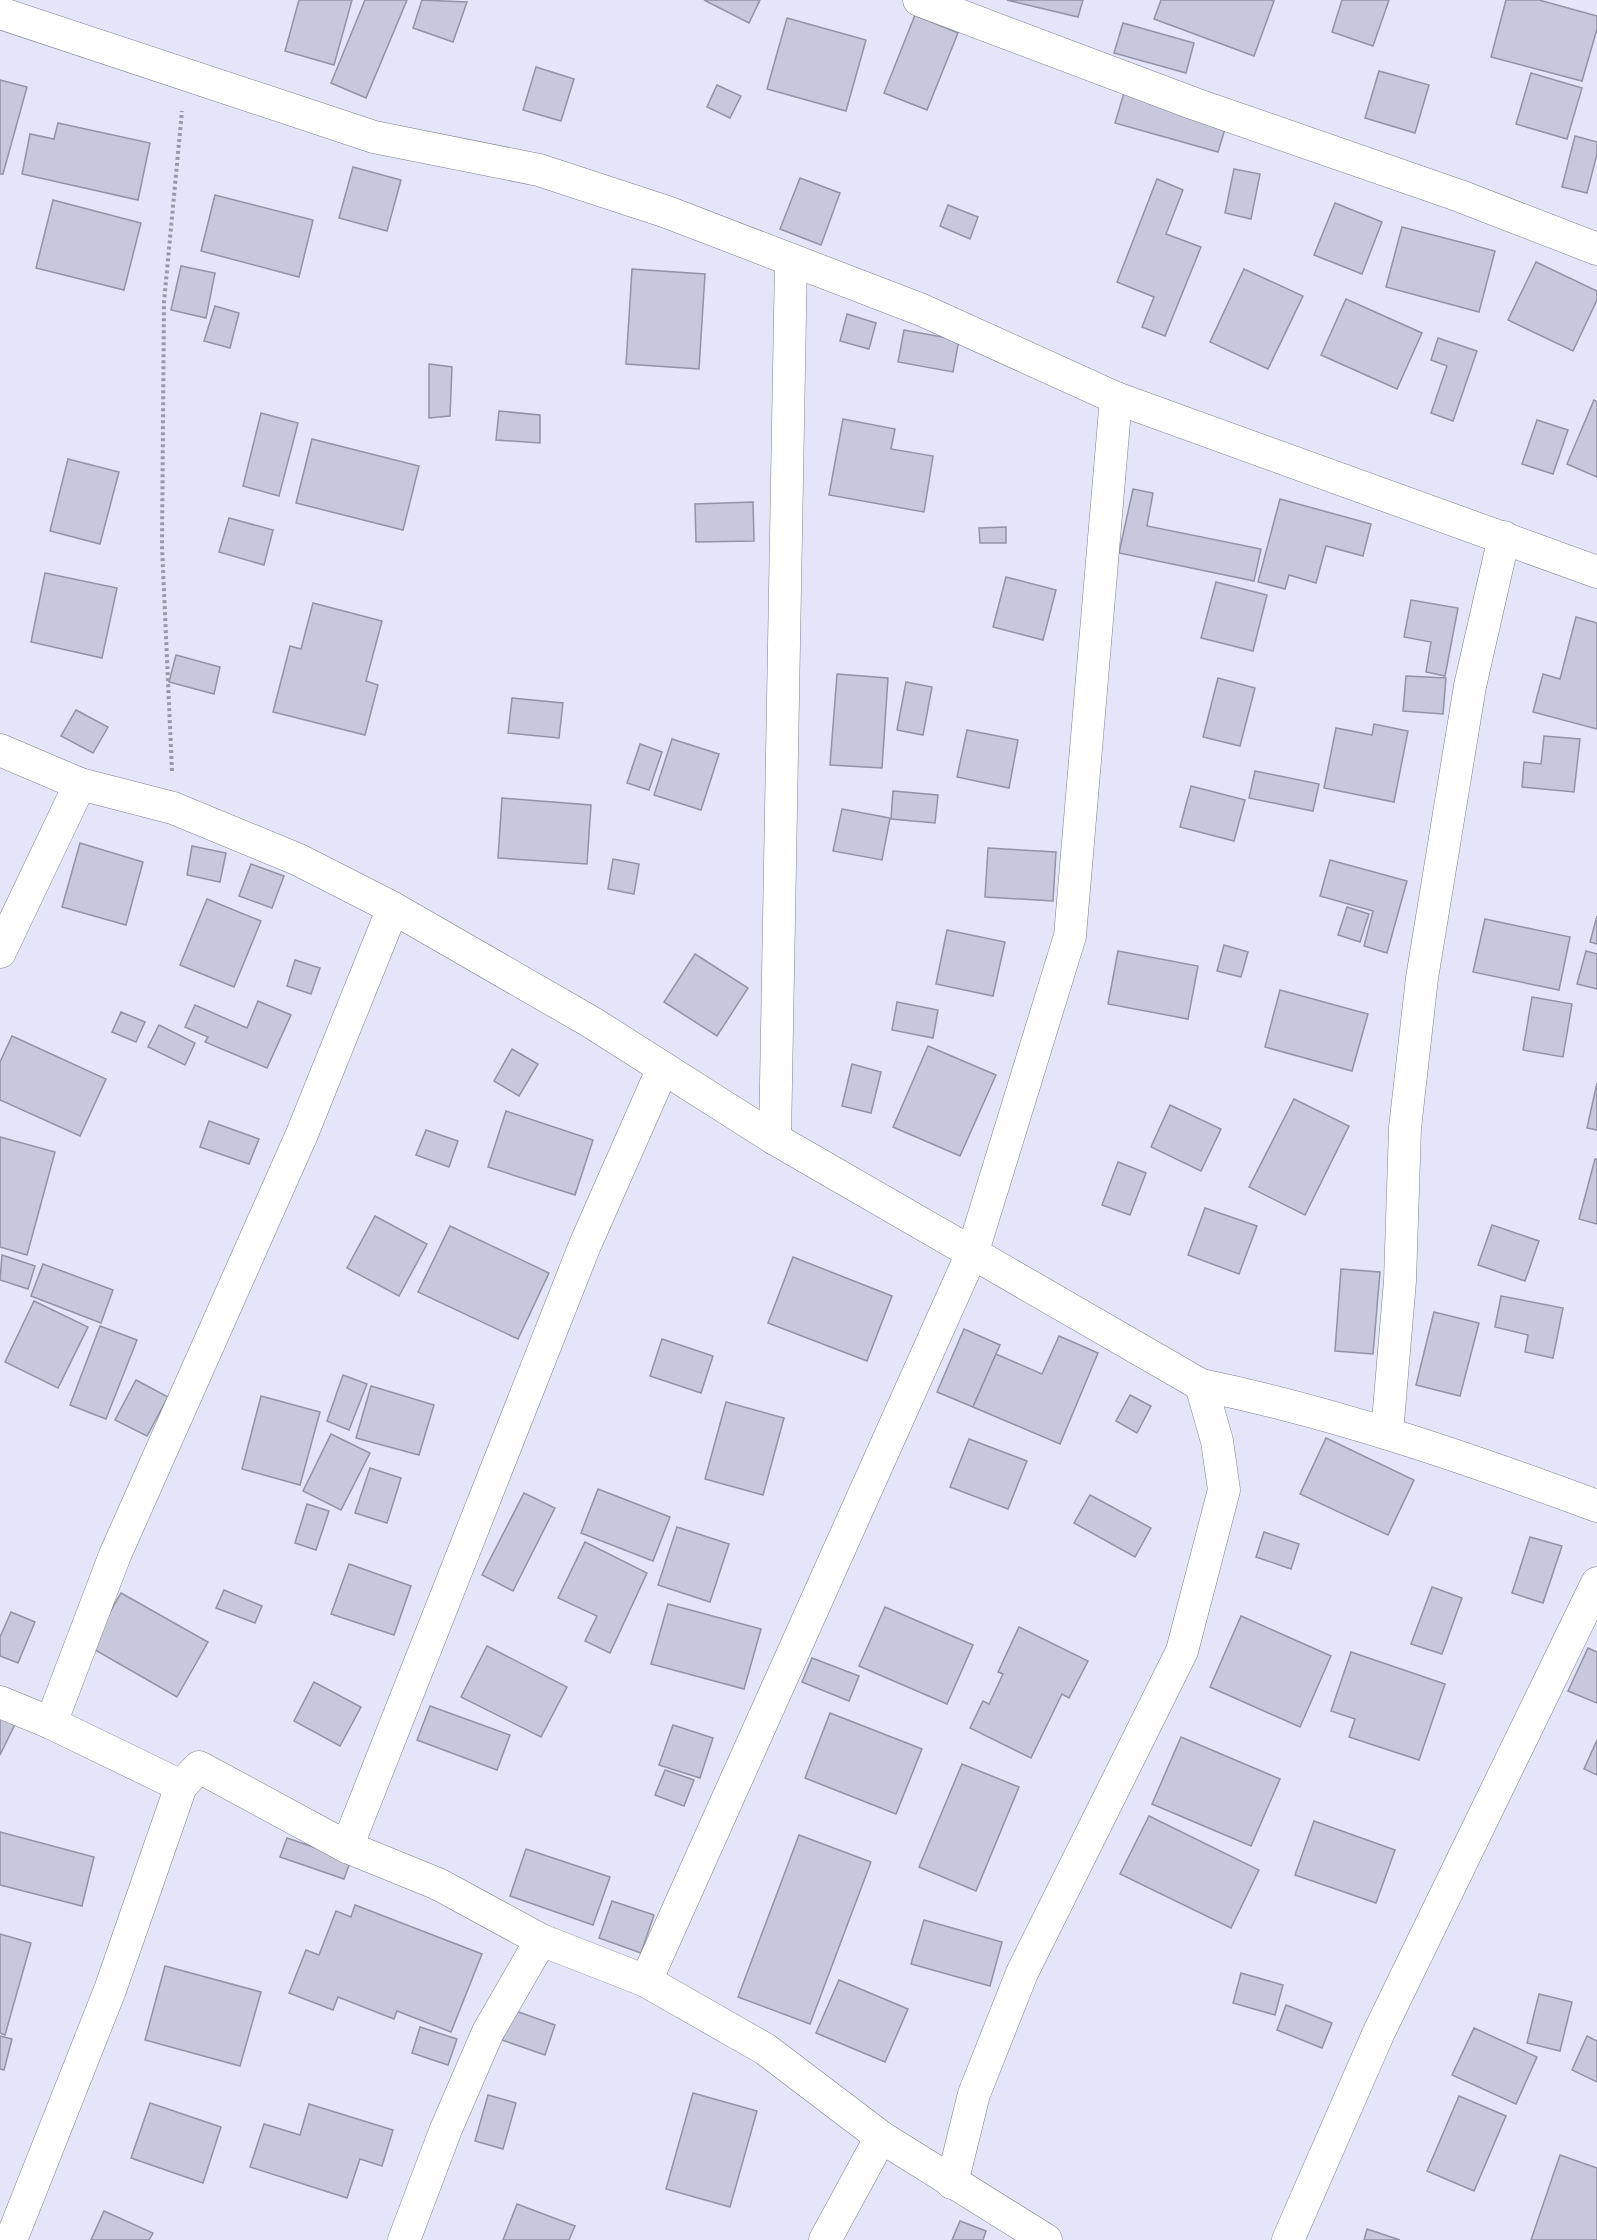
<svg xmlns="http://www.w3.org/2000/svg" width="1597" height="2240" font-family="'Times New Roman',serif">
<style>
.building{fill:#c7c8db;stroke:#9293a5;stroke-width:1.5}
.lines{fill:none;stroke-linecap:round;stroke-linejoin:round}
.street-casing{stroke:#7f7f91;stroke-width:33}
.path{stroke:#9999a8;stroke-width:4;stroke-dasharray:3 3;stroke-linecap:butt}
.street{stroke:#fff;stroke-width:32}
</style>
<rect width="100%" height="100%" fill="#e4e5f8"/>
<!-- building -->
<g class="building">
<polygon points="299,0 352,0 334,65 285,51"/>
<polygon points="365,0 407,0 366,98 331,83"/>
<polygon points="422,0 467,2 453,42 413,28"/>
<polygon points="704,0 760,0 749,23"/>
<polygon points="1007,0 1083,0 1078,17"/>
<polygon points="1161,0 1271,0 1274,1 1254,56 1154,19"/>
<polygon points="1342,0 1389,0 1373,46 1332,32"/>
<polygon points="1506,0 1539,0 1597,16 1597,29 1582,81 1491,57"/>
<polygon points="915,15 958,33 927,110 884,93"/>
<polygon points="787,18 866,40 846,111 767,89"/>
<polygon points="1123,23 1194,43 1186,73 1114,53"/>
<polygon points="536,67 574,79 561,121 523,110"/>
<polygon points="1379,71 1429,85 1415,133 1365,118"/>
<polygon points="1531,73 1582,88 1567,139 1516,124"/>
<polygon points="0,80 27,87 3,174 0,174"/>
<polygon points="717,85 741,96 730,118 707,107"/>
<polygon points="1124,93 1227,122 1218,152 1115,123"/>
<polygon points="58,123 150,143 138,200 22,174 30,134 54,139"/>
<polygon points="1575,136 1597,142 1597,154 1587,193 1562,187"/>
<polygon points="353,167 401,180 387,231 339,218"/>
<polygon points="1234,169 1260,174 1251,219 1225,213"/>
<polygon points="800,178 840,193 821,245 780,229"/>
<polygon points="1157,179 1183,190 1166,234 1201,247 1165,336 1142,327 1154,297 1117,282"/>
<polygon points="215,195 313,220 299,277 201,251"/>
<polygon points="53,200 141,223 124,290 36,268"/>
<polygon points="1335,203 1382,222 1362,274 1314,255"/>
<polygon points="948,205 978,217 970,239 940,226"/>
<polygon points="1402,227 1495,251 1479,312 1386,287"/>
<polygon points="1536,262 1597,291 1597,300 1573,351 1508,320"/>
<polygon points="181,266 215,273 206,318 171,310"/>
<polygon points="632,269 705,274 699,369 626,364"/>
<polygon points="1244,269 1303,296 1268,369 1210,342"/>
<polygon points="1346,299 1422,333 1397,389 1321,355"/>
<polygon points="215,306 239,313 230,348 204,341"/>
<polygon points="847,314 876,323 869,349 840,341"/>
<polygon points="904,330 959,340 953,372 898,362"/>
<polygon points="1438,338 1477,351 1453,421 1431,413 1447,366 1431,360"/>
<polygon points="429,364 452,367 450,416 429,418"/>
<polygon points="1594,400 1597,402 1597,477 1567,464"/>
<polygon points="499,411 540,415 540,443 496,440"/>
<polygon points="261,413 298,423 279,496 243,486"/>
<polygon points="843,419 895,429 891,449 933,456 924,512 829,495"/>
<polygon points="1537,420 1568,430 1553,474 1522,464"/>
<polygon points="312,439 419,466 403,530 296,503"/>
<polygon points="68,459 119,472 100,544 50,531"/>
<polygon points="1133,489 1153,493 1147,526 1261,549 1254,581 1119,553"/>
<polygon points="1280,499 1371,524 1363,556 1326,546 1316,583 1289,575 1285,589 1258,582"/>
<polygon points="753,502 754,541 696,542 695,504"/>
<polygon points="229,518 273,530 264,565 219,552"/>
<polygon points="1006,527 1006,543 980,543 979,528"/>
<polygon points="45,573 117,588 102,658 31,642"/>
<polygon points="1006,577 1056,590 1043,640 993,627"/>
<polygon points="1216,582 1267,595 1253,651 1201,638"/>
<polygon points="1411,600 1458,608 1445,676 1426,672 1431,642 1404,637"/>
<polygon points="313,603 382,621 366,681 378,685 365,735 273,712 290,646 301,649"/>
<polygon points="1576,617 1597,623 1597,729 1533,712 1543,674 1560,679"/>
<polygon points="176,655 220,667 214,694 169,682"/>
<polygon points="837,674 888,678 882,768 830,765"/>
<polygon points="1406,676 1446,678 1443,714 1403,711"/>
<polygon points="1218,678 1255,688 1240,746 1203,737"/>
<polygon points="906,682 932,687 923,735 897,730"/>
<polygon points="512,698 563,703 559,738 508,733"/>
<polygon points="76,710 108,727 93,753 61,736"/>
<polygon points="1374,724 1408,731 1394,802 1324,788 1336,728 1372,735"/>
<polygon points="967,730 1018,740 1009,788 957,777"/>
<polygon points="1544,736 1580,739 1574,792 1522,787 1524,762 1541,764"/>
<polygon points="672,739 719,754 701,810 654,795"/>
<polygon points="640,744 662,752 649,790 627,783"/>
<polygon points="1255,771 1319,784 1313,811 1249,798"/>
<polygon points="1191,786 1245,800 1234,841 1180,827"/>
<polygon points="893,791 938,795 935,823 891,819"/>
<polygon points="502,798 591,805 587,864 498,858"/>
<polygon points="842,809 890,818 882,860 833,851"/>
<polygon points="80,843 143,862 126,925 62,907"/>
<polygon points="192,846 226,853 220,882 187,875"/>
<polygon points="988,848 1056,852 1053,901 985,897"/>
<polygon points="613,859 639,864 634,894 608,889"/>
<polygon points="1330,860 1407,881 1387,953 1364,946 1373,911 1320,896"/>
<polygon points="251,864 284,876 272,908 239,896"/>
<polygon points="207,899 261,921 234,987 180,965"/>
<polygon points="1347,907 1369,914 1360,942 1338,935"/>
<polygon points="1597,916 1597,944 1590,942"/>
<polygon points="1485,919 1570,937 1559,990 1473,972"/>
<polygon points="947,930 1005,942 993,996 936,984"/>
<polygon points="1224,945 1248,952 1241,977 1217,971"/>
<polygon points="1118,951 1198,966 1188,1019 1108,1004"/>
<polygon points="1586,951 1597,954 1597,989 1577,984"/>
<polygon points="695,954 748,988 717,1036 664,1002"/>
<polygon points="295,960 320,968 311,994 287,986"/>
<polygon points="1280,990 1368,1014 1352,1071 1265,1047"/>
<polygon points="1532,997 1572,1004 1563,1057 1523,1050"/>
<polygon points="258,1001 291,1015 267,1068 205,1042 208,1037 185,1027 195,1005 247,1028"/>
<polygon points="897,1002 938,1010 933,1038 892,1030"/>
<polygon points="121,1012 145,1022 136,1042 112,1032"/>
<polygon points="159,1025 195,1043 185,1065 148,1047"/>
<polygon points="12,1036 106,1079 80,1136 0,1100 0,1062"/>
<polygon points="928,1046 996,1075 960,1156 893,1127"/>
<polygon points="512,1049 538,1064 519,1096 494,1081"/>
<polygon points="852,1064 881,1072 871,1113 842,1106"/>
<polygon points="1597,1083 1597,1130 1587,1128"/>
<polygon points="1294,1099 1349,1126 1305,1215 1249,1187"/>
<polygon points="1170,1105 1221,1129 1201,1171 1151,1147"/>
<polygon points="506,1111 593,1140 575,1195 488,1167"/>
<polygon points="209,1121 259,1139 249,1164 200,1147"/>
<polygon points="426,1130 458,1141 449,1167 416,1155"/>
<polygon points="0,1137 55,1152 27,1255 0,1247"/>
<polygon points="1595,1159 1597,1159 1597,1224 1579,1219"/>
<polygon points="1118,1162 1146,1173 1130,1215 1102,1205"/>
<polygon points="1205,1208 1257,1226 1239,1274 1188,1255"/>
<polygon points="375,1216 427,1244 399,1296 347,1268"/>
<polygon points="1492,1225 1539,1241 1525,1281 1478,1265"/>
<polygon points="450,1226 549,1273 518,1339 418,1292"/>
<polygon points="2,1255 35,1266 28,1289 0,1280"/>
<polygon points="793,1257 892,1296 867,1361 768,1323"/>
<polygon points="43,1264 113,1290 101,1323 31,1296"/>
<polygon points="1341,1269 1380,1272 1373,1354 1335,1351"/>
<polygon points="1501,1296 1563,1308 1553,1358 1525,1352 1528,1335 1495,1327"/>
<polygon points="34,1301 88,1327 58,1388 5,1362"/>
<polygon points="1434,1312 1479,1323 1460,1396 1416,1385"/>
<polygon points="100,1326 137,1340 106,1419 70,1405"/>
<polygon points="964,1329 1000,1345 973,1407 937,1392"/>
<polygon points="1059,1336 1098,1353 1060,1444 973,1407 996,1354 1042,1374"/>
<polygon points="662,1339 713,1356 701,1393 650,1376"/>
<polygon points="343,1375 367,1384 349,1430 327,1421"/>
<polygon points="136,1380 168,1397 147,1436 115,1420"/>
<polygon points="371,1386 434,1405 419,1455 356,1438"/>
<polygon points="1130,1395 1151,1406 1137,1433 1116,1421"/>
<polygon points="261,1396 320,1412 300,1485 242,1469"/>
<polygon points="726,1402 784,1418 763,1495 705,1479"/>
<polygon points="331,1434 370,1453 341,1510 303,1491"/>
<polygon points="1326,1438 1414,1480 1388,1535 1300,1494"/>
<polygon points="969,1439 1027,1461 1008,1509 950,1487"/>
<polygon points="370,1468 401,1478 387,1523 355,1513"/>
<polygon points="598,1489 670,1517 653,1561 581,1533"/>
<polygon points="524,1493 555,1508 513,1591 482,1575"/>
<polygon points="1090,1495 1151,1528 1135,1557 1074,1523"/>
<polygon points="307,1504 329,1511 316,1550 295,1543"/>
<polygon points="677,1527 729,1544 710,1602 658,1585"/>
<polygon points="1264,1532 1299,1544 1291,1569 1256,1557"/>
<polygon points="1530,1537 1562,1546 1543,1603 1512,1593"/>
<polygon points="585,1542 647,1573 610,1653 585,1641 597,1616 558,1598"/>
<polygon points="349,1564 411,1586 394,1635 331,1614"/>
<polygon points="1432,1587 1462,1598 1442,1654 1411,1644"/>
<polygon points="224,1590 262,1606 255,1623 216,1608"/>
<polygon points="121,1593 208,1642 177,1697 90,1647"/>
<polygon points="668,1604 761,1629 744,1689 651,1664"/>
<polygon points="885,1607 973,1645 947,1704 859,1666"/>
<polygon points="11,1612 35,1622 18,1663 0,1656 0,1637"/>
<polygon points="1241,1616 1331,1656 1300,1727 1210,1687"/>
<polygon points="1019,1627 1088,1661 1069,1698 1062,1694 1031,1758 970,1728 983,1701 989,1704 1003,1674 998,1672"/>
<polygon points="487,1646 567,1687 541,1737 461,1697"/>
<polygon points="1588,1648 1597,1652 1597,1703 1568,1691"/>
<polygon points="1351,1652 1445,1684 1419,1760 1349,1737 1355,1719 1331,1711"/>
<polygon points="812,1658 859,1676 849,1701 802,1682"/>
<polygon points="314,1682 361,1707 340,1746 294,1721"/>
<polygon points="0,1704 20,1714 0,1755"/>
<polygon points="430,1706 510,1735 497,1770 417,1740"/>
<polygon points="830,1713 922,1749 896,1814 805,1778"/>
<polygon points="673,1725 713,1738 700,1778 659,1765"/>
<polygon points="1181,1737 1280,1779 1251,1846 1152,1804"/>
<polygon points="1597,1740 1597,1775 1584,1769"/>
<polygon points="962,1764 1019,1787 976,1891 919,1867"/>
<polygon points="665,1770 694,1780 684,1806 655,1795"/>
<polygon points="1149,1816 1259,1870 1231,1928 1120,1874"/>
<polygon points="1314,1821 1395,1850 1376,1903 1295,1875"/>
<polygon points="0,1832 94,1857 82,1906 0,1885"/>
<polygon points="799,1835 871,1862 810,2024 738,1997"/>
<polygon points="287,1838 351,1860 344,1879 280,1857"/>
<polygon points="526,1849 610,1877 593,1925 510,1896"/>
<polygon points="612,1901 654,1915 641,1953 599,1938"/>
<polygon points="355,1905 482,1954 451,2032 397,2011 394,2019 338,1997 333,2010 289,1993 306,1950 319,1955 336,1911 351,1917"/>
<polygon points="924,1920 1002,1942 990,1986 911,1964"/>
<polygon points="0,1934 31,1943 5,2035 0,2033"/>
<polygon points="165,1966 261,1992 240,2066 145,2040"/>
<polygon points="1241,1973 1283,1985 1275,2015 1233,2003"/>
<polygon points="839,1980 908,2009 885,2062 816,2033"/>
<polygon points="1539,1994 1572,2002 1560,2051 1527,2043"/>
<polygon points="1286,2005 1332,2023 1322,2048 1277,2030"/>
<polygon points="513,2010 555,2025 545,2055 502,2040"/>
<polygon points="420,2027 457,2039 448,2065 412,2053"/>
<polygon points="1474,2028 1537,2057 1516,2104 1452,2075"/>
<polygon points="0,2036 12,2039 4,2070 0,2069"/>
<polygon points="1587,2036 1597,2041 1597,2082 1572,2070"/>
<polygon points="693,2093 757,2111 730,2207 666,2189"/>
<polygon points="488,2095 516,2103 503,2149 475,2141"/>
<polygon points="1459,2096 1506,2116 1474,2191 1427,2171"/>
<polygon points="150,2103 221,2127 203,2183 131,2158"/>
<polygon points="309,2104 393,2130 382,2166 360,2159 347,2198 250,2167 264,2124 300,2135"/>
<polygon points="1560,2155 1597,2168 1597,2240 1531,2240"/>
<polygon points="517,2204 575,2226 569,2240 503,2240"/>
<polygon points="104,2211 153,2233 149,2240 91,2240"/>
<polygon points="960,2221 986,2231 983,2240 952,2240"/>
<polygon points="1367,2229 1400,2240 1364,2240"/>
</g>
<g class="lines">
<defs>
<g id="street">
<polyline points="919,0 1195,104 1460,196 1597,249"/>
<polyline points="0,13 374,137 539,170 667,212 922,310 1116,398 1597,572"/>
<polyline points="0,750 80,784 173,808 299,860 393,908 591,1022 775,1139 1201,1385 1217,1441 1224,1490 1182,1651 1022,1973 974,2094 952,2183"/>
<polyline points="0,952 80,784"/>
<polyline points="775,1139 791,260"/>
<path d="M 1201,1385 C 1337,1413 1467,1458 1597,1506"/>
<polyline points="1387,1433 1400,1281 1405,1128 1422,978 1470,686 1504,537"/>
<polyline points="0,1702 51,1723 181,1786"/>
<polyline points="51,1723 115,1555 302,1134 393,908"/>
<polyline points="347,1847 585,1245 663,1068"/>
<polyline points="646,1981 973,1251 1070,936 1116,398"/>
<polyline points="11,2240 110,1990 181,1786 199,1767 347,1847 438,1884 541,1940 646,1981 765,2049 881,2137 1046,2240"/>
<polyline points="404,2240 446,2129 488,2032 541,1940"/>
<polyline points="825,2240 881,2137"/>
<polyline points="1288,2240 1379,2032 1597,1583"/>
</g>
</defs>
<!-- street casing -->
<use href="#street" class="street-casing"/>
<!-- path -->
<polyline class="path" points="172,771 162,546 164,302 182,111"/>
<!-- street -->
<use href="#street" class="street"/>
</g>
</svg>
